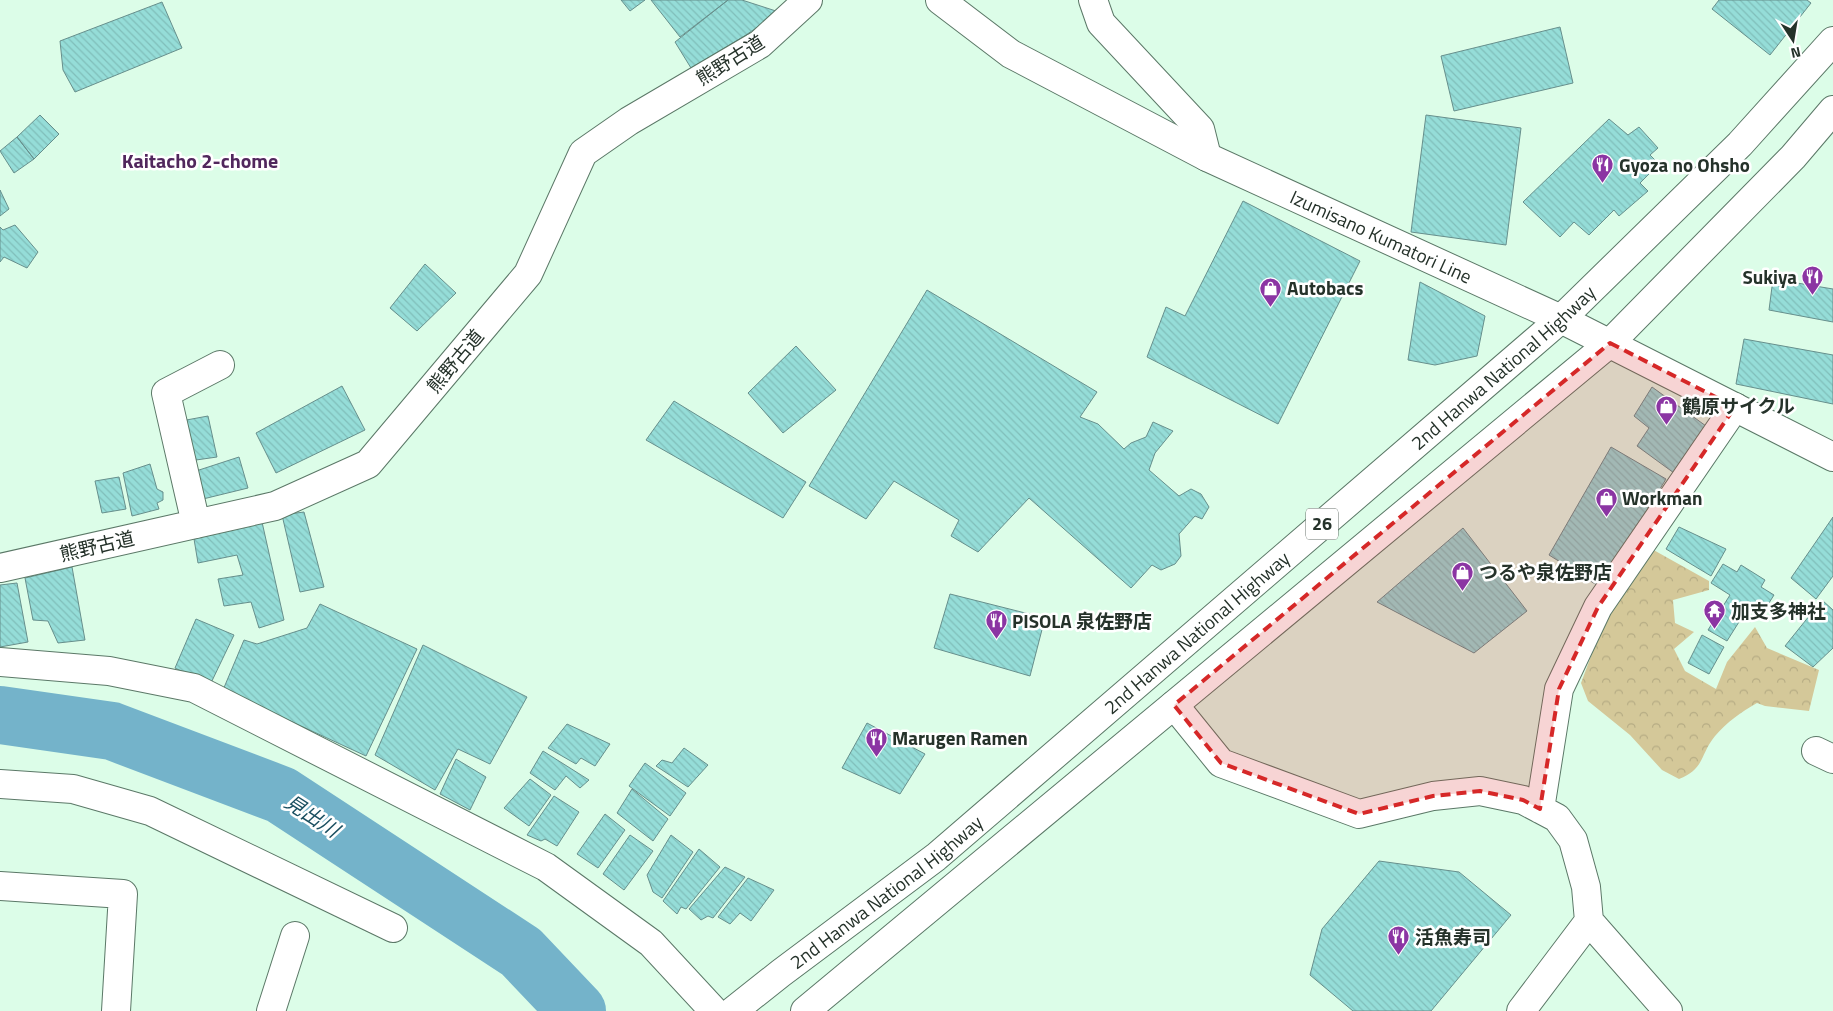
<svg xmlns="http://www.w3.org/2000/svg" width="1833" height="1011" viewBox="0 0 1833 1011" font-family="'Titillium Web','Noto Sans JP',sans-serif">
<defs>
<pattern id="forest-crowns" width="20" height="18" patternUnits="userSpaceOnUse" patternTransform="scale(1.25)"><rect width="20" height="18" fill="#d4c899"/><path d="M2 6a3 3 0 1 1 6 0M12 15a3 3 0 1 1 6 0" fill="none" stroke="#b6ac84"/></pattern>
<pattern id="building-back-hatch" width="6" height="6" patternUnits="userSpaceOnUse" patternTransform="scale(1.25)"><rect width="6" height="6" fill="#95ddd8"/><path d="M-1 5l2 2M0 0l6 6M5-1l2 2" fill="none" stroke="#80beba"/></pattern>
</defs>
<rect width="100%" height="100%" fill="#dcfde8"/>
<path fill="url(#forest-crowns)" d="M1650,548l59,33v9l-36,10 2,23 19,9 -20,17 11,22 31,18 11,-27 28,-35 12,21 52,22 -10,41 -44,-5 -8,-3c-16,9 -30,19 -42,33 -15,18 -10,33 -36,43l-17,-9 -32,-35 -42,-34 -7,-18 28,-75z"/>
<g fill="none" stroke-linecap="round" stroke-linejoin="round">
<path stroke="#74b3ca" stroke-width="58" d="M0,715l112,16 169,64 240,157 56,59"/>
</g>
<path fill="url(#building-back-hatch)" stroke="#678f8c" d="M621,0h24l-15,11z
M651,0h77l-48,37z
M728,0h14l37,12 -33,23 -55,33 -16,-26z
M1719,0h88l4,3 -41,52 -58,-46z
M162,2l20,46 -107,44 -12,-22 -3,-29z
M1560,27l13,56 -119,28 -13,-55z
M40,115l19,19 -25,25 -17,-22z
M1426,115l95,13 -15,117 -95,-13z
M1609,119l19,16 11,-8 19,21 -8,7 9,9 -19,19 8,8 -29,25 -5,-6 -25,25 -15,-13 -14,15 -37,-35z
M17,137l17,22 -20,14 -14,-22z
M0,190l9,19 -9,7z
M1243,201l117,60 -82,163 -131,-67 19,-50 19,9z
M15,225l23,27 -11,16 -23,-11 -4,5v-35l3,3z
M425,264l31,29 -39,38 -27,-23z
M1773,279l60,10v33l-64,-12z
M1420,282l65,34 -8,40 -42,9 -27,-5z
M927,290l170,102 -17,25 18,7 26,25 7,-6 15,-6 7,-15 20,9 -18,22 -6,17 30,26 12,-7 10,5 8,13 -7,12 -7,-3 -16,18 2,22 -6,8 -14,6 -9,-5 -21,23 -102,-90 -51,54 -27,-16 8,-16 -65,-39 -28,38 -57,-33z
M1744,339l89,16v49l-97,-20z
M796,346l40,44 -53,43 -35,-40z
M342,386l23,44 -89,43 -20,-40z
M1652,387l54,39 -32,47 -37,-27 12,-18 -15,-12z
M674,401l132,81 -23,36 -137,-78z
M208,416l9,41 -28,4 -8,-40z
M1611,447l55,32 -66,108 -51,-32z
M239,457l9,31 -45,11 -7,-28z
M150,464l7,25 6,3v8l-6,3 2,6 -27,7 -9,-43z
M119,477l7,32 -24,4 -7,-32z
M304,512l20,75 -24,5 -18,-77z
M1833,517v59l-17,23 -25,-21z
M262,522l22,98 -25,8 -8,-26 -27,4 -6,-27 25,-4 -6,-20 -39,8 -4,-24z
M1679,527l47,22 -15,27 -45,-27z
M1463,528l64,83 -53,42 -97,-51z
M1723,564l14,8 4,-7 24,15 -4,7 13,8 -12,19 -13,-8 -22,35 -19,-11 22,-35 -19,-12z
M72,567l13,73 -27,3 -10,-22 -15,-1 -8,-42z
M17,583l11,59 -28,5v-62z
M950,594l95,24 -15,58 -96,-28z
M1822,600l11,10v38l-20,19 -28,-21z
M320,604l97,45 -51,107 -143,-66 21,-50 13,4 50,-16z
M196,619l38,16 -24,50 -35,-17z
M1702,635l22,12 -15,27 -21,-11z
M423,645l104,52 -37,67 -32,-15 -23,41 -60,-35z
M867,723l58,31 -25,40 -58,-26z
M567,724l43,20 -15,22 -14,-8 -5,6 -28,-16z
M684,748l24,17 -20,22 -32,-21 6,-6 10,3z
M543,751l46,29 -9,8 -14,-12 -11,14 -25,-17z
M456,759l30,18 -16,33 -30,-16z
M645,763l41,30 -16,23 -41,-30z
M530,779l21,16 -22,31 -25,-18z
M632,789l36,30 -15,22 -36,-28z
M554,796l25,16 -22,34 -12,-7 -4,2 -14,-6z
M605,814l20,16 -27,38 -21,-14z
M630,835l23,16 -29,39 -21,-16z
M671,835l22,17 -31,46 -9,-6 -6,-17z
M699,849l21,18 -34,42 -5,-2 -4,7 -14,-13z
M1379,861l80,11 52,43 -80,96h-78l-43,-36 12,-46z
M725,867l20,10 -32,41 -5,-2 -7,4 -12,-11z
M748,878l26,12 -23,31 -11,-8 -10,11 -12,-7z"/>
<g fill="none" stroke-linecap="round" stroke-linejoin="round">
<defs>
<path id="minor" d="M1093,0l8,23 99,106 7,28
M196,524l-30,-131 54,-28
M0,568l275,-62 93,-42 160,-190 55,-121 46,-32 131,-77 48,-44
M0,662l109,9 85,17 352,179 105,76 63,68
M1174,705l47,58 138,51 74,-18 47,-5 43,9 34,18 16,22 13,47 3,34 -68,90
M1816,751l17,8
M0,784l73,5 77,22 243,117
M1540,809l19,-120 39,-82 137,-200
M0,886l123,8 -7,117
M1589,921l79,90
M271,1011l24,-75"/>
<g id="secondary">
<path id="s1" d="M940,0l71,54 196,103 354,162 272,138"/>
</g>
<g id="trunk">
<path id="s2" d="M733,1011l48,-38 155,-116 625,-538 179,-175 93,-103"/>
<path d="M805,1011l805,-668 183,-186 40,-47"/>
</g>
</defs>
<use href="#minor" stroke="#5b7867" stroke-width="30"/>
<use href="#secondary" stroke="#5b7867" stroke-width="30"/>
<use href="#trunk" stroke="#5b7867" stroke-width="30"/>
<use href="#minor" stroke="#fff" stroke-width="28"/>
<use href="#secondary" stroke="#fff" stroke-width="28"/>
<use href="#trunk" stroke="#fff" stroke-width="28"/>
</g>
<path fill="#d62828" fill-opacity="0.2" stroke="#d62828" stroke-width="4" stroke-dasharray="10 6" stroke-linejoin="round" d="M1610,343l125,64 -137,200 -39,82 -19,120 -17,-9 -43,-9 -47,5 -74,18 -138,-51 -47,-58z"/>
<defs>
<symbol id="restaurant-pin" viewBox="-11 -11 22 30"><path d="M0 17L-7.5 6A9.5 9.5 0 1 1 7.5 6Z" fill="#8b35a3" stroke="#fff"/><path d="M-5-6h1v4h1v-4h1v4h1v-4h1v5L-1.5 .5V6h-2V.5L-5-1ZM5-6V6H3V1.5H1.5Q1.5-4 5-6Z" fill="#fff"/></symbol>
<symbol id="shop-pin" viewBox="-11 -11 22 30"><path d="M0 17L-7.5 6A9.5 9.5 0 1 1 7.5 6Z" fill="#8b35a3" stroke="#fff"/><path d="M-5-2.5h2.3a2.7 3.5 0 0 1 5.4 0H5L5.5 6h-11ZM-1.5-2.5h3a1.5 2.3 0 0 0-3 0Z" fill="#fff"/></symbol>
<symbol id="temple-pin" viewBox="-11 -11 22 30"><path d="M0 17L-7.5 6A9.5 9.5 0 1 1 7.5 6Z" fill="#8b35a3" stroke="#fff"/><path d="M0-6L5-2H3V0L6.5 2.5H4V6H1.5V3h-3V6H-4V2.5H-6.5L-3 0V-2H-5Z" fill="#fff"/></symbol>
</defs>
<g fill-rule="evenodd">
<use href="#restaurant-pin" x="1590" y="152" width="25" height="34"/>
<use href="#restaurant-pin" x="1800" y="264" width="25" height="34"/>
<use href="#shop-pin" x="1258" y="276" width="25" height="34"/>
<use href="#shop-pin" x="1654" y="394" width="25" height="34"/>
<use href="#shop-pin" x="1594" y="486" width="25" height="34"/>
<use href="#shop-pin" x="1450" y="560" width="25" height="34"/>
<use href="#temple-pin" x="1702" y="598" width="25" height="34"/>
<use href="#restaurant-pin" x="984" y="608" width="25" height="34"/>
<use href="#restaurant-pin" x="864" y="726" width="25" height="34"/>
<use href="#restaurant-pin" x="1386" y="924" width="25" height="34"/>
</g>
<g text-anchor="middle" stroke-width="5" stroke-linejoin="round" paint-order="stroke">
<rect fill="#fff" stroke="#66706a" stroke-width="1" x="1306" y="508.5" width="32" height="31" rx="4"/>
<g font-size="18" font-weight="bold" fill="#25322a">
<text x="1322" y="530">26</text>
</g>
<g font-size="19" fill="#25322a" stroke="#fff">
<text transform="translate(730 60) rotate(-32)" y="7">熊野古道</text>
<text dy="7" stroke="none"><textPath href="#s1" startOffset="502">Izumisano Kumatori Line</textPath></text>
<text transform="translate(455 361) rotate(-50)" y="7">熊野古道</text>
<text dy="7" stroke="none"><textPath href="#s2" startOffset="1004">2nd Hanwa National Highway</textPath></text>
<text transform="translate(97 546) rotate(-13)" y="7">熊野古道</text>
<text dy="7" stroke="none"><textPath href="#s2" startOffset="599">2nd Hanwa National Highway</textPath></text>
<text dy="7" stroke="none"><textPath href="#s2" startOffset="194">2nd Hanwa National Highway</textPath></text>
</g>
<g font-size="19" font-weight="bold" fill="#25322a" stroke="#fff" text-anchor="start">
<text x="1619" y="172">Gyoza no Ohsho</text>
<text x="1797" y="284" text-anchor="end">Sukiya</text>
<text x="1287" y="295">Autobacs</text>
<text x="1682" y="413">鶴原サイクル</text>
<text x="1622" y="505">Workman</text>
<text x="1479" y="579">つるや泉佐野店</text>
<text x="1731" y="618">加支多神社</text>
<text x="1012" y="628">PISOLA 泉佐野店</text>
<text x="892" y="745">Marugen Ramen</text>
<text x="1415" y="944">活魚寿司</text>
</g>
<g font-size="20" font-weight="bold" fill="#51275d" stroke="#fff">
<text x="200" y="168">Kaitacho 2-chome</text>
</g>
<g font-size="20" font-style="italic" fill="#1b5061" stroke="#fff">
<text transform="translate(312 816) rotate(33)" y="7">見出川</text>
</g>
</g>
<g transform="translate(1793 40) rotate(168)" stroke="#ffffff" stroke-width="4" paint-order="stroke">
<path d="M0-4L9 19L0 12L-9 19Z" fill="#25322a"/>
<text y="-8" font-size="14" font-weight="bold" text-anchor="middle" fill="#25322a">N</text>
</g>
</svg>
